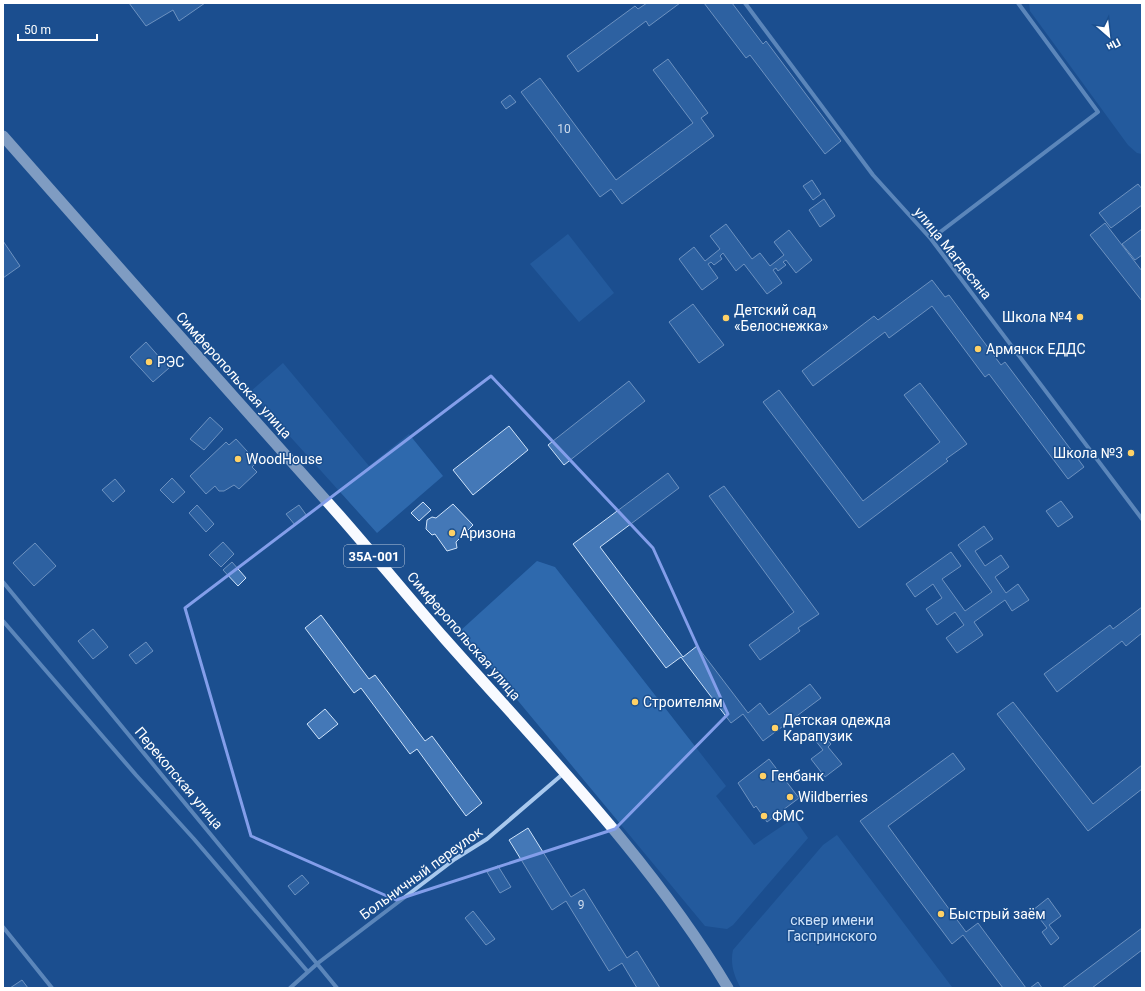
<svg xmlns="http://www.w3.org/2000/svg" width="1145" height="991" viewBox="0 0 1145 991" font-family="Roboto,sans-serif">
<rect width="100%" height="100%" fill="#1b4f8f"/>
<path fill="#2e69ad" d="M1029,3h113v151l-5,-1 -9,-8 -98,-134z
M568,234l46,59 -35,29 -49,-58z
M283,363l86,103 40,-32 34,42 -66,57 -127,-141z
M537,561l18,6 171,219 -10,10 38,49 40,-27 14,20 -75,87 -6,4 -22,-3 -245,-295z
M837,835l115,152 2,1h-213c-7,-11 -11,-25 -8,-38l90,-105z"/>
<path fill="#4478b7" stroke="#cfe3fa" d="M129,3h76l-26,18 -6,-11 -27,16z
M647,3h33l-31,23 -3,-5 -68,51 -11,-16 68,-50 3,3z
M704,3h28l31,41 3,-3 75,100 -16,13 -75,-99 -4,3z
M668,59l40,54 -7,5 13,18 -92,68 -11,-15 -11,8 -79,-105 19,-14 76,102 77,-57 -40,-53z
M510,95l6,7 -10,7 -5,-7z
M812,180l9,14 -8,6 -10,-14z
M1138,184l4,5v16l-31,23 -12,-15z
M824,199l11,17 -15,11 -11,-17z
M1105,223l37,48v30l-52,-66z
M726,224l26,35 8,-6 10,13 14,-11 -10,-13 15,-12 23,30 -16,13 -10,-13 -3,2 3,3 -8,6 -2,-3 -3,2 9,13 -15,11 -23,-30 -8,7 -13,-18 -3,3 2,3 -8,6 -3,-3 -3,2 10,14 -16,12 -23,-31 15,-12 11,14 15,-12 -10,-13z
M1142,229v26l-7,5 -13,-16z
M3,241l17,25 -17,12z
M932,280l13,17 4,-2 52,70 4,-3 79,105 -16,12 -79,-105 -4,3 -53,-71 -43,32 -4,-6 -72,54 -11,-15 72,-55 4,4z
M693,304l31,41 -25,18 -30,-41z
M146,342l23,26 -16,14 -23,-25z
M629,381l16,20 -81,64 -16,-20z
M920,383l47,61 -21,15 2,2 -89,67 -96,-126 16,-12 84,111 77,-59 -36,-47z
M210,417l13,12 -19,21 -14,-11z
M509,426l19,24 -55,45 -20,-25z
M236,439l21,23 -5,5 5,5 -18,17 -5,-4 -10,6h-5l-4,-5 -9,8 -16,-18 36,-34 3,3z
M668,473l11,15 -79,59 83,110 14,-11 51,67 12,-10 9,12 41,-31 11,14 -58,43 -20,-27 -12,9 -50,-66 -15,11 -93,-124z
M172,478l13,14 -12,11 -13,-13z
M115,479l10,12 -12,11 -11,-12z
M724,486l95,128 -21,14 2,3 -40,29 -11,-15 45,-33 -85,-116z
M1061,501l12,16 -15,10 -12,-16z
M423,502l8,8 -12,11 -8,-8z
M453,504l20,21 -17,17 1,6 -10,3 -12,-17 -3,1 -6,-6 1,-9 5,-3 4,1z
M197,505l17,19 -8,8 -17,-19z
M299,505l8,11 -12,9 -9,-11z
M984,526l9,13 -18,12 10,15 16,-11 8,12 -14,10 11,16 12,-9 11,16 -17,11 -7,-11 -31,22 9,13 -26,18 -11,-15 18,-13 -9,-13 -18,13 -11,-16 16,-11 -9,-14 -18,13 -9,-13 45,-32 10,14 -19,13 23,32 27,-19 -34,-47z
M223,542l11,12 -13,13 -12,-12z
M35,543l21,23 -22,20 -21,-23z
M232,562l14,16 -8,8 -15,-16z
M1142,607v26l-16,13 -4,-5 -65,51 -13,-18 66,-49 3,4z
M321,615l48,64 6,-4 50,66 7,-5 50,67 -16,13 -49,-67 -7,5 -49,-66 -7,5 -49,-65z
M93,629l15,18 -15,12 -15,-18z
M146,642l7,9 -17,13 -7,-9z
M1013,702l80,102 49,-39v24l-54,42 -91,-117z
M325,709l13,15 -19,15 -12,-15z
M822,734l9,10 -3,3 14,17 -17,13 -14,-18 12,-9 -8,-10z
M953,753l12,16 -77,57 78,106 12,-9 48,65h-23l-40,-53 -11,9 -92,-123z
M769,759l30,39 -32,24 -11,-16 -2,2 -16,-25z
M528,828l43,69 13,-8 43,69 10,-7 23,37h-23l-15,-25 -13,8 -43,-70 -14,9 -43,-70z
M498,866l13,21 -11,6 -13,-21z
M302,875l7,8 -14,12 -7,-9z
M1048,898l13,18 -12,9 10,13 -8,7 -9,-13 5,-4 -14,-18z
M473,911l22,28 -9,6 -21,-27z
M1142,928v22l-50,38h-30z
M22,980l6,8h-18z
M1038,982l4,6h-12z"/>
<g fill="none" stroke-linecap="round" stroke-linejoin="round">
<path stroke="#a9c9ee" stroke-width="4" d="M745,3l128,172 58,64 211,280
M931,239l167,-127 -80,-109
M3,582l334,406
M3,621l133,154 58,64 114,133
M3,927l49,61
M290,988l28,-25 137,-104 32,-20 77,-66"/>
<path stroke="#f8faff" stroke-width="11" d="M3,136c111,127 224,253 336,379 36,41 70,83 106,124 99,112 206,220 283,349"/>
</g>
<path d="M0 0H1145V991H0ZM491,376l162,172 75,166 -113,115 -219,71 -145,-64 -66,-228z" fill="#1b4f8f" fill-opacity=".55" fill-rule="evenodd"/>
<path fill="none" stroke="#839eea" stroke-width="3" stroke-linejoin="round" d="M491,376l162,172 75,166 -113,115 -219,71 -145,-64 -66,-228z"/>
<g fill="#ffd166" stroke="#1b4f8f" stroke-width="1.5">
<circle cx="1080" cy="317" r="4"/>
<circle cx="726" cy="318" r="4"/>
<circle cx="978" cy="349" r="4"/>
<circle cx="149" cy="362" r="4"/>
<circle cx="1131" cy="453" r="4"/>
<circle cx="238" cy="459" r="4"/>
<circle cx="452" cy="533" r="4"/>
<circle cx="635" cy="702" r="4"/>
<circle cx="775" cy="728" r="4"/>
<circle cx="763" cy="776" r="4"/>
<circle cx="790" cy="797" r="4"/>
<circle cx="764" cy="816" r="4"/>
<circle cx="941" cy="914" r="4"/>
</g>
<g text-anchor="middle" stroke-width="3" stroke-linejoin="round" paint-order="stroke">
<g font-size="12" fill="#d0dded">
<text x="564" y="133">10</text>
<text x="581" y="909">9</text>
</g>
<rect fill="#1b4f8f" stroke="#bbcadd" stroke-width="1" x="344" y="545" width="60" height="22" rx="3"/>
<g font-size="13" font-weight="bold" fill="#fff">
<text x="374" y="561">35А-001</text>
</g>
<g font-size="14" fill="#fff" stroke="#1b4f8f">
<text transform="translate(953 253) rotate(51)" y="5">улица Магдесяна</text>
<text transform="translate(234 375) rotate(48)" y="5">Симферопольская улица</text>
<text transform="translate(464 636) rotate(49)" y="5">Симферопольская улица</text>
<text transform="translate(179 778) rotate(50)" y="5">Перекопская улица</text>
<text transform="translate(421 873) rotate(-36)" y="5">Больничный переулок</text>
</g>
<g font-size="14" fill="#fff" stroke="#1b4f8f" text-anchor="start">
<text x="734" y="315">Детский сад<tspan x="734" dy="16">«Белоснежка»</tspan></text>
<text x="1072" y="322" text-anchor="end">Школа №4</text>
<text x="986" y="354">Армянск ЕДДС</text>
<text x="157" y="367">РЭС</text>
<text x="1123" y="458" text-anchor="end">Школа №3</text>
<text x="246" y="464">WoodHouse</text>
<text x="460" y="538">Аризона</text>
<text x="643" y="707">Строителям</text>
<text x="783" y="725">Детская одежда<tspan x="783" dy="16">Карапузик</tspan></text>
<text x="771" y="781">Генбанк</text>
<text x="798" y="802">Wildberries</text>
<text x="772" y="821">ФМС</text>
<text x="949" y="919">Быстрый заём</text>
</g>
<g font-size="14" fill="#cfe3fa" stroke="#1b4f8f">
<text x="832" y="925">сквер имени<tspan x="832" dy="16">Гаспринского</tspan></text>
</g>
</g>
<rect width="1145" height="991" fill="none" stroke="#ffffff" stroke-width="8"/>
<g transform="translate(1109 36) rotate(152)" stroke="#1b4f8f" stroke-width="3" paint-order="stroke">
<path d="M0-3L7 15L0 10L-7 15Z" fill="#ffffff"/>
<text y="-6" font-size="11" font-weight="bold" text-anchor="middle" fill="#ffffff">Пн</text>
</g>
<path d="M18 34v6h79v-6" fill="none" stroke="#ffffff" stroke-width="2"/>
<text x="24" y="34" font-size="12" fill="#ffffff" stroke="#1b4f8f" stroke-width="3" paint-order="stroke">50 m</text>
</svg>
